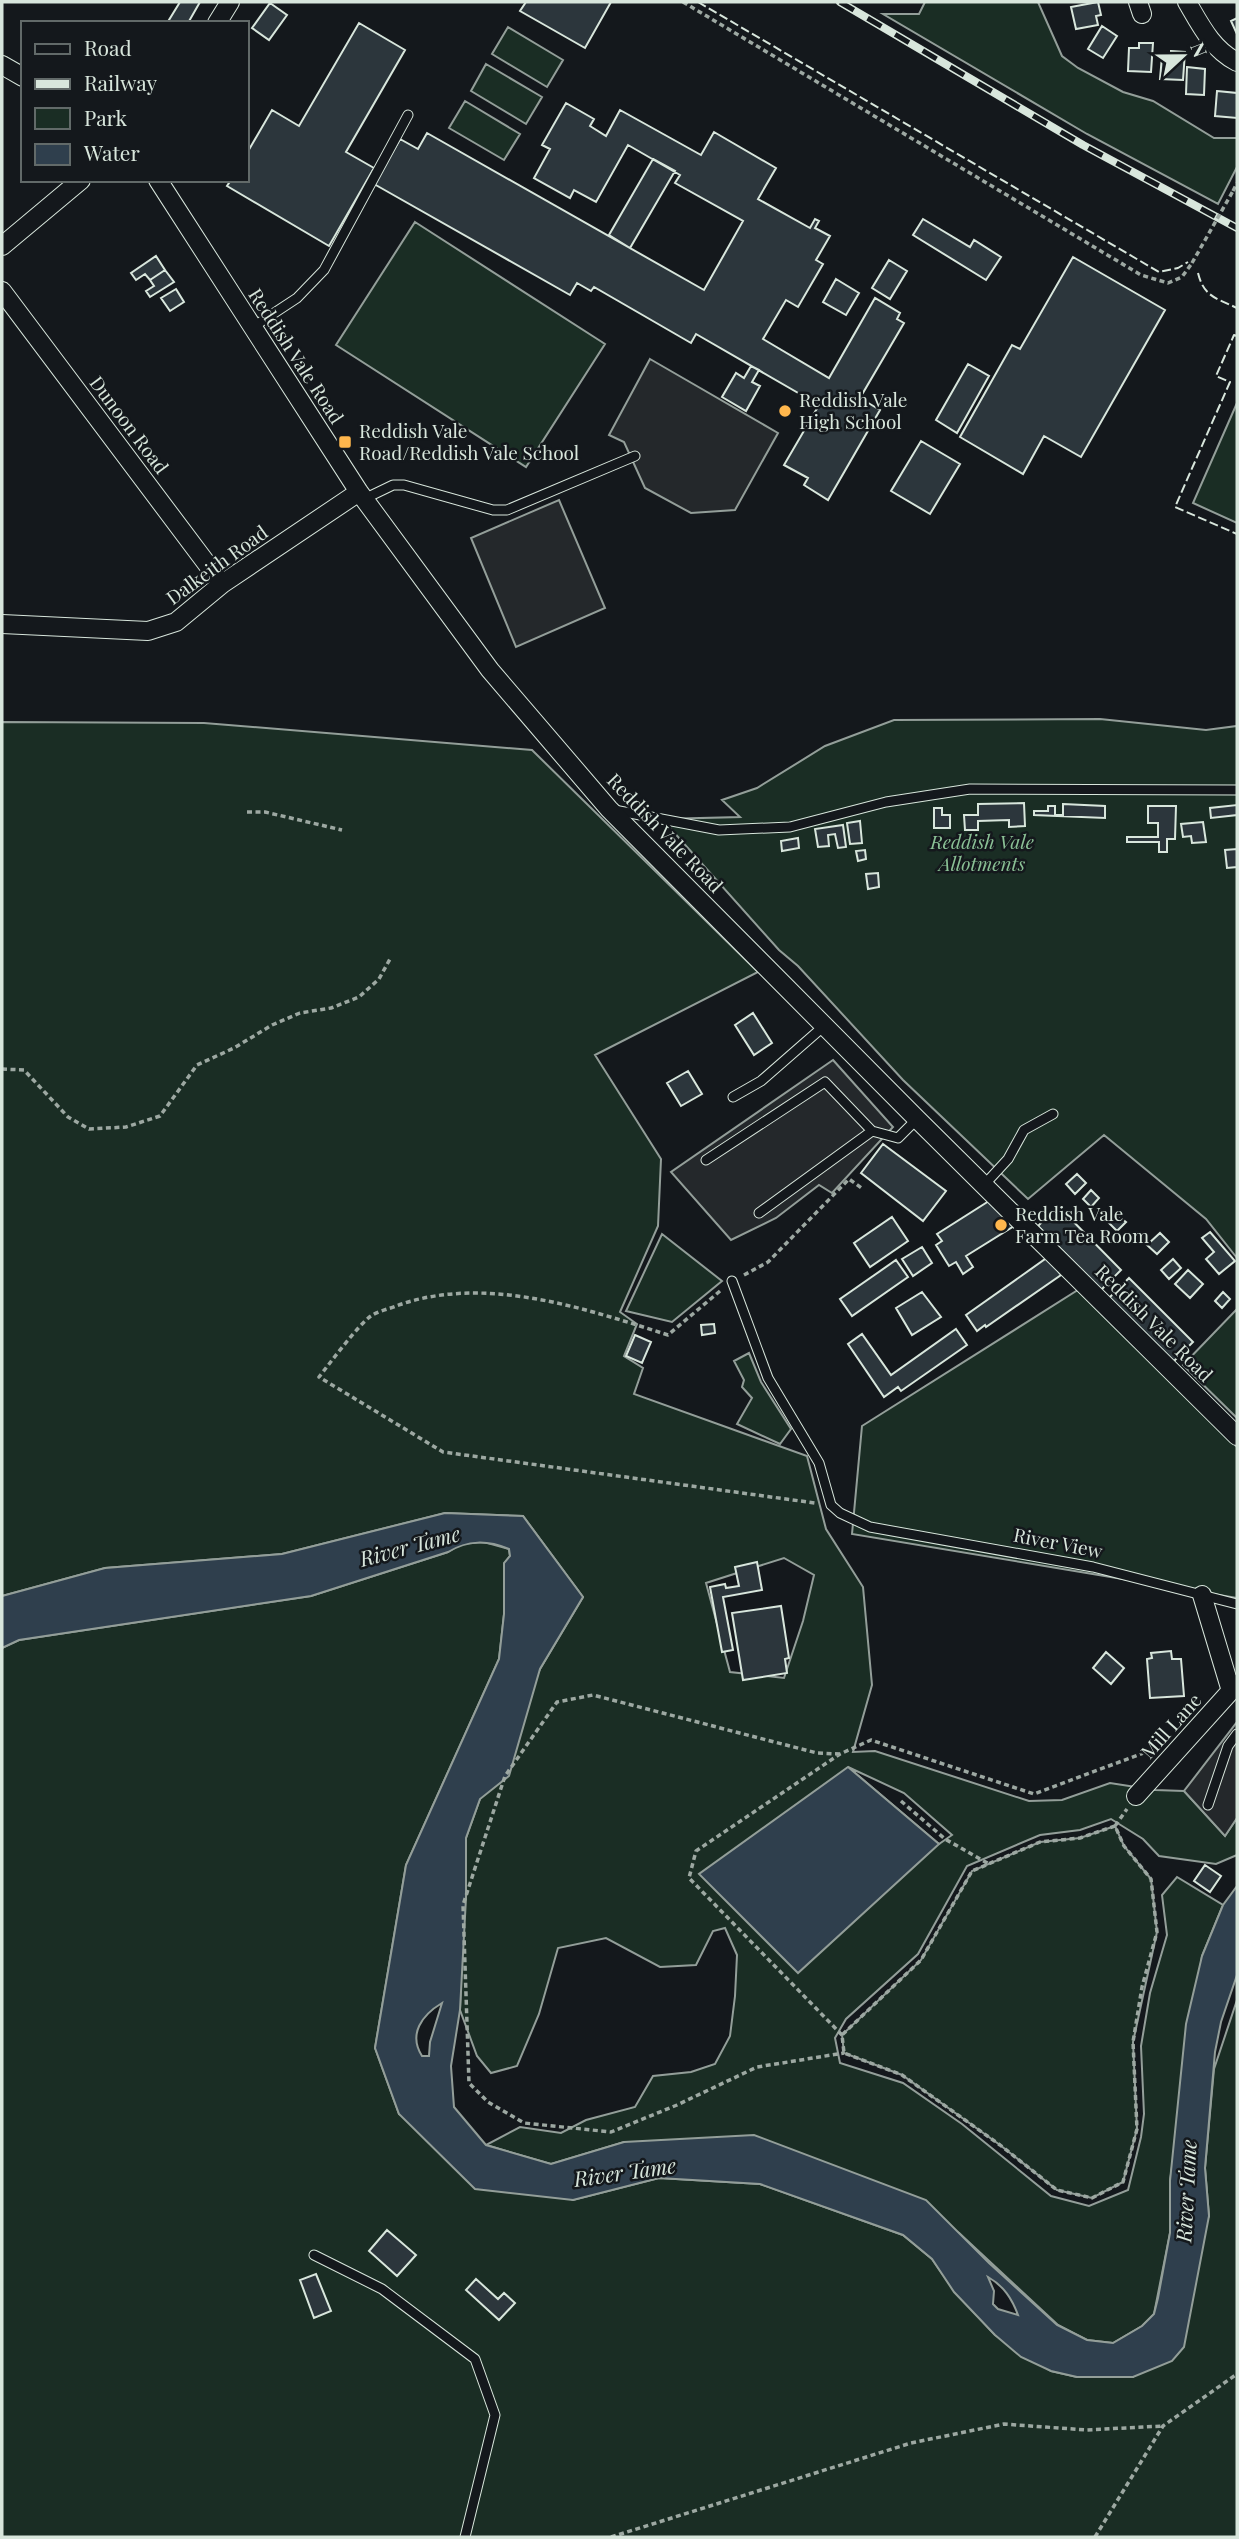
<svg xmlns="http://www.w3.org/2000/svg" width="1239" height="2539" viewBox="0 0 1239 2539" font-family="'Playfair Display',serif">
<rect width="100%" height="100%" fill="#14181c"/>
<path fill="#1a2d24" stroke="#939e99" stroke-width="2" fill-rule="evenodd" d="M925,2h113l24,54 16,12 45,24 30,9 61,37h23v29l-19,37 -131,-70 -204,-120h36z
M508,27l55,33 -16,27 -55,-33z
M486,64l56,33 -16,27 -55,-33z
M465,101l55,33 -16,26 -55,-32z
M415,222l190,122 -79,123 -190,-122z
M1237,403v120l-44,-20z
M1100,719l106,11 31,-4v532l-31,-39 -102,-84 -76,64 -125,-119 -105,-114 -19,-16 -117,-131 78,-2 -18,-17 35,-12 68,-42 69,-26z
M2,722l202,1 328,27 226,222 -163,83 66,104 -3,67 -38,86 17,12 -13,32 19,12 -9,26 173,62 19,73 37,58 9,98 -19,67 22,-1 154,50 33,-1 48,-17 45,7 29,1 41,45 12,-18v37l-21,9 -57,-8 -16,-17 -32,-20 -31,11 -40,5 -73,31 -49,88 -72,65 -11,19 5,25 63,20 59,41 89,72 38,10 39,-16 13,-53 3,-23 -3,-68 9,-53 17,-58 -5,-40 15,-18 46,28 -21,51 -32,225v52l-16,81 -12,12 -29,17 -26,-3 -29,-15 -99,-92 -335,-91 -73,22 -65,-19 34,-18 41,6 25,-13 49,-13 18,-31 38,-4 24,-8 15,-28 5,-40 2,-41 -12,-27 -12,3 -17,34 -36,2 -54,-29 -48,10 -19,66 -22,52 -26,7 -14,-17 -17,-46 6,-172 14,-39 60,-130 43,-72 -60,-81 -78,-3 -163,41 -177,14 -103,28zM784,1558l30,17 -11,46 -19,57 -54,-6 -24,-89zM848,1767l56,26 48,42 -13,9z
M662,1234l60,47 -50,41 -46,-11z
M1081,1288l156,159v151l-385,-64 10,-108z
M1237,1309v109l-54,-53z
M749,1353l12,29 30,47 -11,15 -43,-20 15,-26 -10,-11 2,-7 -10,-19z
M484,1542l25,7 1,7 -6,8v50l-5,45 -93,206 -31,183 24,66 174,86 86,-22 101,6 143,51 29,24 23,33 40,43 56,36 26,6h56l76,-161 -4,-48 9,-99 23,-69v537h-1235v-889l17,-8 292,-44 137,-44 13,-8z
M1115,1826l9,20 27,33 6,53 -24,110 4,87 -14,53 -31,16 -35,-8 -57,-45 -98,-70 -58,-22 -2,-18 79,-75 51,-89 68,-29 40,-4z"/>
<path fill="#24282b" stroke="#939e99" stroke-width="2" d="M650,359l128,74 -43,77 -44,3 -46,-25 -21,-46 -15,-7z
M559,500l46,108 -89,39 -45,-109z
M833,1060l60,67 -61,66 -13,-8 -43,33 -45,22 -60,-68z
M1237,1722v96l-12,18 -41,-45z"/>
<path fill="#2f3f4d" stroke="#939e99" stroke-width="2" fill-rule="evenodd" d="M445,1513l78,3 60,81 -43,72 -31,107 -29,23 -14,39v60l-6,112 -9,56 3,41 32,38 65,19 73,-22 130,-7 172,65 63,63 68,62 30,15 26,3 29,-17 12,-12 4,-16 12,-65v-52l16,-157 16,-68 21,-51 14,-19v89l-16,47 -6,30 -10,116 4,48 -25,131 -12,14 -39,16h-56l-26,-6 -30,-14 -26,-22 -41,-43 -22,-33 -29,-24 -143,-51 -101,-6 -86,22 -98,-11 -76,-75 -24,-66 31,-183 93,-206 5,-45v-51l6,-7 -1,-7c-22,-9 -41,-9 -61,3l-137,44 -292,44 -17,8v-52l103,-28 177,-14zM442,2003l-12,39 -1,14h-7c-14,-22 0,-41 20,-53zM988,2277c16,9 24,22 30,38l-20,-6 -5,-5 1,-13z
M848,1767l91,77 -141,129 -99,-99z"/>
<path fill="#2c363c" stroke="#d8e6dc" stroke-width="2" d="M180,2h20l-12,21h-14l-5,-3z
M526,2h85l-26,46 -65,-37z
M1098,2l3,13 -5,1 2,9 -22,4 -5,-22z
M270,3l17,12 -18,25 -17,-12z
M1237,18v16l-6,-13z
M359,23l46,27 -59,102 28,16 -45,78 -102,-60 4,-6h16v-27l25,-43 27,16z
M1102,26l15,10 -14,22 -15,-9z
M1139,43h14l-2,29 -23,-1 1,-23h10z
M1171,51l14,1 -2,28 -23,-1 2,-23h9z
M1187,67l18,2 -1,26 -18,-1z
M1217,91l20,2v25l-22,-2z
M566,103l28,16 -4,7 16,10 14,-26 81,45 13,-23 62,36 -18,31 52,29 5,-9 4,2 -4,7 15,8 -14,24 7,4 -25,43 -12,-7 -23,39 66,39 46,-80 25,15 -3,6 7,4 -44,75 20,12 -52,90 -24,-15 4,-7 -24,-13 35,-60 -123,-71 -5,9 -97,-56 -3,4 -14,-8 -7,12 -196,-111 26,-45 18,10 9,-16 277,157 39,-69 -68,-38 5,-8 -52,-30 -32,57 -22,-12 -4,8 -36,-20 16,-29 -8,-4z
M653,159l22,12 -45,77 -21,-13z
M923,219l47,28 4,-7 27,17 -15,23 -73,-45z
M156,256l9,14 -15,10 -5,-6 -9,6 -5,-7z
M1073,257l92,53 -84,147 -37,-21 -21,38 -63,-37 52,-92 8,4z
M889,260l18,11 -17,28 -18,-11z
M165,270l9,12 -24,15 -4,-6 8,-5 -4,-6z
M836,279l23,14 -13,22 -23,-13z
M176,289l8,13 -14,9 -9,-13z
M968,364l21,12 -32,57 -21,-13z
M751,366l8,4 -7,12 8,4 -14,25 -24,-14 14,-24 8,5z
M921,441l39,23 -30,50 -39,-23z
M1024,803l1,23 -16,1v-7l-31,1v9h-13l-1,-15h14v-11z
M1063,804l42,2v12l-71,-3v-4h14v-5h7v9h8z
M1237,805v10l-26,3 -1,-10z
M1148,806h28l-1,33h-8v13h-8v-10h-32v-5h31v-14h-10z
M934,808h8v7h8v13h-16z
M860,821l2,22 -12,1 -3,-21z
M1203,822l3,20 -14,1 -1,-7 -8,1 -2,-13z
M843,825l3,22 -8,1 -3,-14 -7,1 1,11 -11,1 -3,-18z
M798,838l1,10 -17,3 -1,-10z
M1237,849v18l-10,1 -2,-18z
M865,850l1,9 -8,2 -2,-10z
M878,873l1,14 -11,2 -2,-15z
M753,1013l19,30 -18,12 -19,-30z
M688,1071l14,23 -21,12 -14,-23z
M883,1144l63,47 -23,30 -62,-48z
M1077,1174l9,9 -11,11 -9,-10z
M1091,1190l8,8 -8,9 -8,-8z
M989,1201l25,25 -48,30 7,11 -10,7 -7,-12 -7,4 -13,-21 6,-4 -5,-7z
M1058,1206l63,64 -20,20 -63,-64z
M1117,1215l9,7 -9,9 -8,-8z
M892,1217l16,24 -38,26 -16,-24z
M1210,1232l25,29 -16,13 -13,-15 8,-7 -12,-14z
M1160,1233l9,9 -12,12 -10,-9z
M922,1247l10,16 -19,13 -11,-17z
M1048,1257l13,18 -75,52 -1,-2 -8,6 -11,-16z
M1173,1259l8,9 -12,11 -8,-9z
M896,1260l12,17 -56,39 -12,-17z
M1188,1270l15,14 -13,14 -15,-14z
M1129,1278l64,64 -20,20 -64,-64z
M922,1292l19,25 -29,18 -16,-27z
M1223,1292l7,7 -8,9 -7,-7z
M714,1324l1,9 -13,2 -1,-10z
M956,1329l11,16 -66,46 -3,-4 -14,10 -36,-53 14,-10 29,41z
M635,1335l16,7 -9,21 -16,-7z
M757,1562l5,28 -39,7 10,53 -11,2 -12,-65 15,-3 1,4 13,-2 -4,-19z
M781,1606l8,52 -4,1 2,14 -44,7 -11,-67z
M1171,1651l1,8h9l3,37 -34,2 -3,-39 5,-1 -1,-5z
M1106,1652l18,16 -13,16 -18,-16z
M1205,1865l16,11 -11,16 -16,-11z
M387,2230l29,25 -19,21 -28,-25z
M316,2274l15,37 -17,7 -14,-38z
M476,2279l22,20 6,-6 11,10 -16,17 -33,-30z"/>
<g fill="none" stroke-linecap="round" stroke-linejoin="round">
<defs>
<path id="lane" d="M253,327l44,-29 27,-28 84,-155
M364,499l29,-14h11l89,25h14l128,-54
M614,810l105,20 71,-3 96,-25 84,-13 267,1
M733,1097l28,-16 63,-55
M706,1160l119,-78 47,49
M985,1184l23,-25 16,-29 29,-16
M759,1213l113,-82 26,7 19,-19
M732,1281l36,97 51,85 12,42 9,8 30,14 223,40 144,37
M1208,1805l20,-59 9,-12
M314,2255l68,34 93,70 20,56 -30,122"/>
<path id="street" d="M1138,2l4,12
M1187,2c14,24 25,47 50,60
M217,23l13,-21
M2,65l21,12
M158,180l201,312 131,178 119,139 308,310 320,317
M2,246l79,-66
M2,291l220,293
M2,624l146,7 28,-9 46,-38 137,-92
M1202,1595l29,96
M1136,1796l101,-112"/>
</defs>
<use href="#lane" stroke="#d8e6dc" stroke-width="11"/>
<use href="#street" stroke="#d8e6dc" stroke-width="20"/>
<path stroke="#9da8a2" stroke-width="3.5" stroke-dasharray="5 3.5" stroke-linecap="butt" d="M683,2l458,273 27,8 14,-6 10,-14
M1233,191l4,-8
M247,812h18l77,18
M2,1069l22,1 44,47 21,12 37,-2 34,-11 37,-51 37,-17 38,-23 28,-12 31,-5 28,-11 20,-18 11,-20
M744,1275l24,-13 81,-83 14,10
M720,1291l-52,44c-84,-27 -185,-61 -272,-29 -7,3 -18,5 -25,10 -12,8 -41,47 -52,61l124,75 372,51
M840,1754l-23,-1 -224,-58 -36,7 -52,74 -42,129 6,178 19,19 36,21 87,9 66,-27 80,-38 87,-14
M901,1801l44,38 44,25
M1115,1826l-35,12 -40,4 -68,29 -51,89 -79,75 2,18 58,22 98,70 57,45 35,8 31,-16 14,-53 -4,-87 9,-55 15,-55 -6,-53 -27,-33 -9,-20 12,-17
M842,2035l-153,-157 7,-27 144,-97 31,-14 163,54 120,-45
M611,2537l300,-94 93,-19 82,6 77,-4
M1095,2537l68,-111 74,-52"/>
<use href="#lane" stroke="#14181c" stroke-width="9"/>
<use href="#street" stroke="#14181c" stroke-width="18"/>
<defs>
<path id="rail" d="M840,2l243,143 154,83"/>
</defs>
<use href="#rail" stroke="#d8e6dc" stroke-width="8"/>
<use href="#rail" stroke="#14181c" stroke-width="5" stroke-dasharray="16" stroke-linecap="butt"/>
<path stroke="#9da8a2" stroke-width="3.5" stroke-dasharray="5 3.5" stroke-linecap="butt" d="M1192,263l41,-72"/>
<path stroke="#d8e6dc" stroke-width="2" stroke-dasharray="9 3.5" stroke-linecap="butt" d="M698,2l461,270 19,-4 10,-6
M1198,273c6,24 18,25 39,35
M1237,336l-3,-1 -18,41 14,6 -55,125 62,27"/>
</g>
<g fill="#ffb74d" stroke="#14181c" stroke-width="2.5">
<circle cx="785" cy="411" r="7"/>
<rect x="338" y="435" width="14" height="14" rx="3.5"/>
<circle cx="1001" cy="1225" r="7"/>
</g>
<g text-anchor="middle" stroke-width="5" stroke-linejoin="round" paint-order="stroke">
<g font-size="19" fill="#d8e6dc" stroke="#14181c">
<text transform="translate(296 356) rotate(57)" y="7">Reddish Vale Road</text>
<text transform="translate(129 425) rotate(53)" y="7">Dunoon Road</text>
<text transform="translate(217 565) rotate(-36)" y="7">Dalkeith Road</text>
<text transform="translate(665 833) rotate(46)" y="7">Reddish Vale Road</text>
<text transform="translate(1154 1323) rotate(45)" y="7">Reddish Vale Road</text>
<text transform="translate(1058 1543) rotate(11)" y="7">River View</text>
<text transform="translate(1171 1726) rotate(-48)" y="7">Mill Lane</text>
</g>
<g font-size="19" fill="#d8e6dc" stroke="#14181c" text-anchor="start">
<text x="799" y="407">Reddish Vale<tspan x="799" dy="22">High School</tspan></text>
<text x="359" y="438">Reddish Vale<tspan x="359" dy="22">Road/Reddish Vale School</tspan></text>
<text x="1015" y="1221">Reddish Vale<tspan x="1015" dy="22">Farm Tea Room</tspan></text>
</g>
<g font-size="19" font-style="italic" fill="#8ac095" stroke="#14181c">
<text x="982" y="849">Reddish Vale<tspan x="982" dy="22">Allotments</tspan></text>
</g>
<g font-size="21" font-style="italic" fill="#d8e6dc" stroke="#14181c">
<text transform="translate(410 1547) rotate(-15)" y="7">River Tame</text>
<text transform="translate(625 2173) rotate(-8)" y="7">River Tame</text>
<text transform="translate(1187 2191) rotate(-87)" y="7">River Tame</text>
</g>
</g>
<rect width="1239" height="2539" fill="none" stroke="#d8e6dc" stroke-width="7"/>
<rect x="21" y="21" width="228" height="161" fill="#14181c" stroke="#626a69" stroke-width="2"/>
<rect x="35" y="44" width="35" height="10" fill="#14181c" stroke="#626a69" stroke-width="2"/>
<text x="84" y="56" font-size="21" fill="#d8e6dc">Road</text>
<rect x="35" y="79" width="35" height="10" fill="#d8e6dc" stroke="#626a69" stroke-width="2"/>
<text x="84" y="91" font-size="21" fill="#d8e6dc">Railway</text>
<rect x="35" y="108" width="35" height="21" fill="#1a2d24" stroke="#626a69" stroke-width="2"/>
<text x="84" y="126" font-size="21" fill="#d8e6dc">Park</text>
<rect x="35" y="144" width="35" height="21" fill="#2f3f4d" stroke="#626a69" stroke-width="2"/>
<text x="84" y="161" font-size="21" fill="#d8e6dc">Water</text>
<g transform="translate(1183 56) rotate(68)" stroke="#14181c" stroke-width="5" paint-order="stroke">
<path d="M0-5L12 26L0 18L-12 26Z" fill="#d8e6dc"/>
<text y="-10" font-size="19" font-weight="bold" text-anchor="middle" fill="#d8e6dc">N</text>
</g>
</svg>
